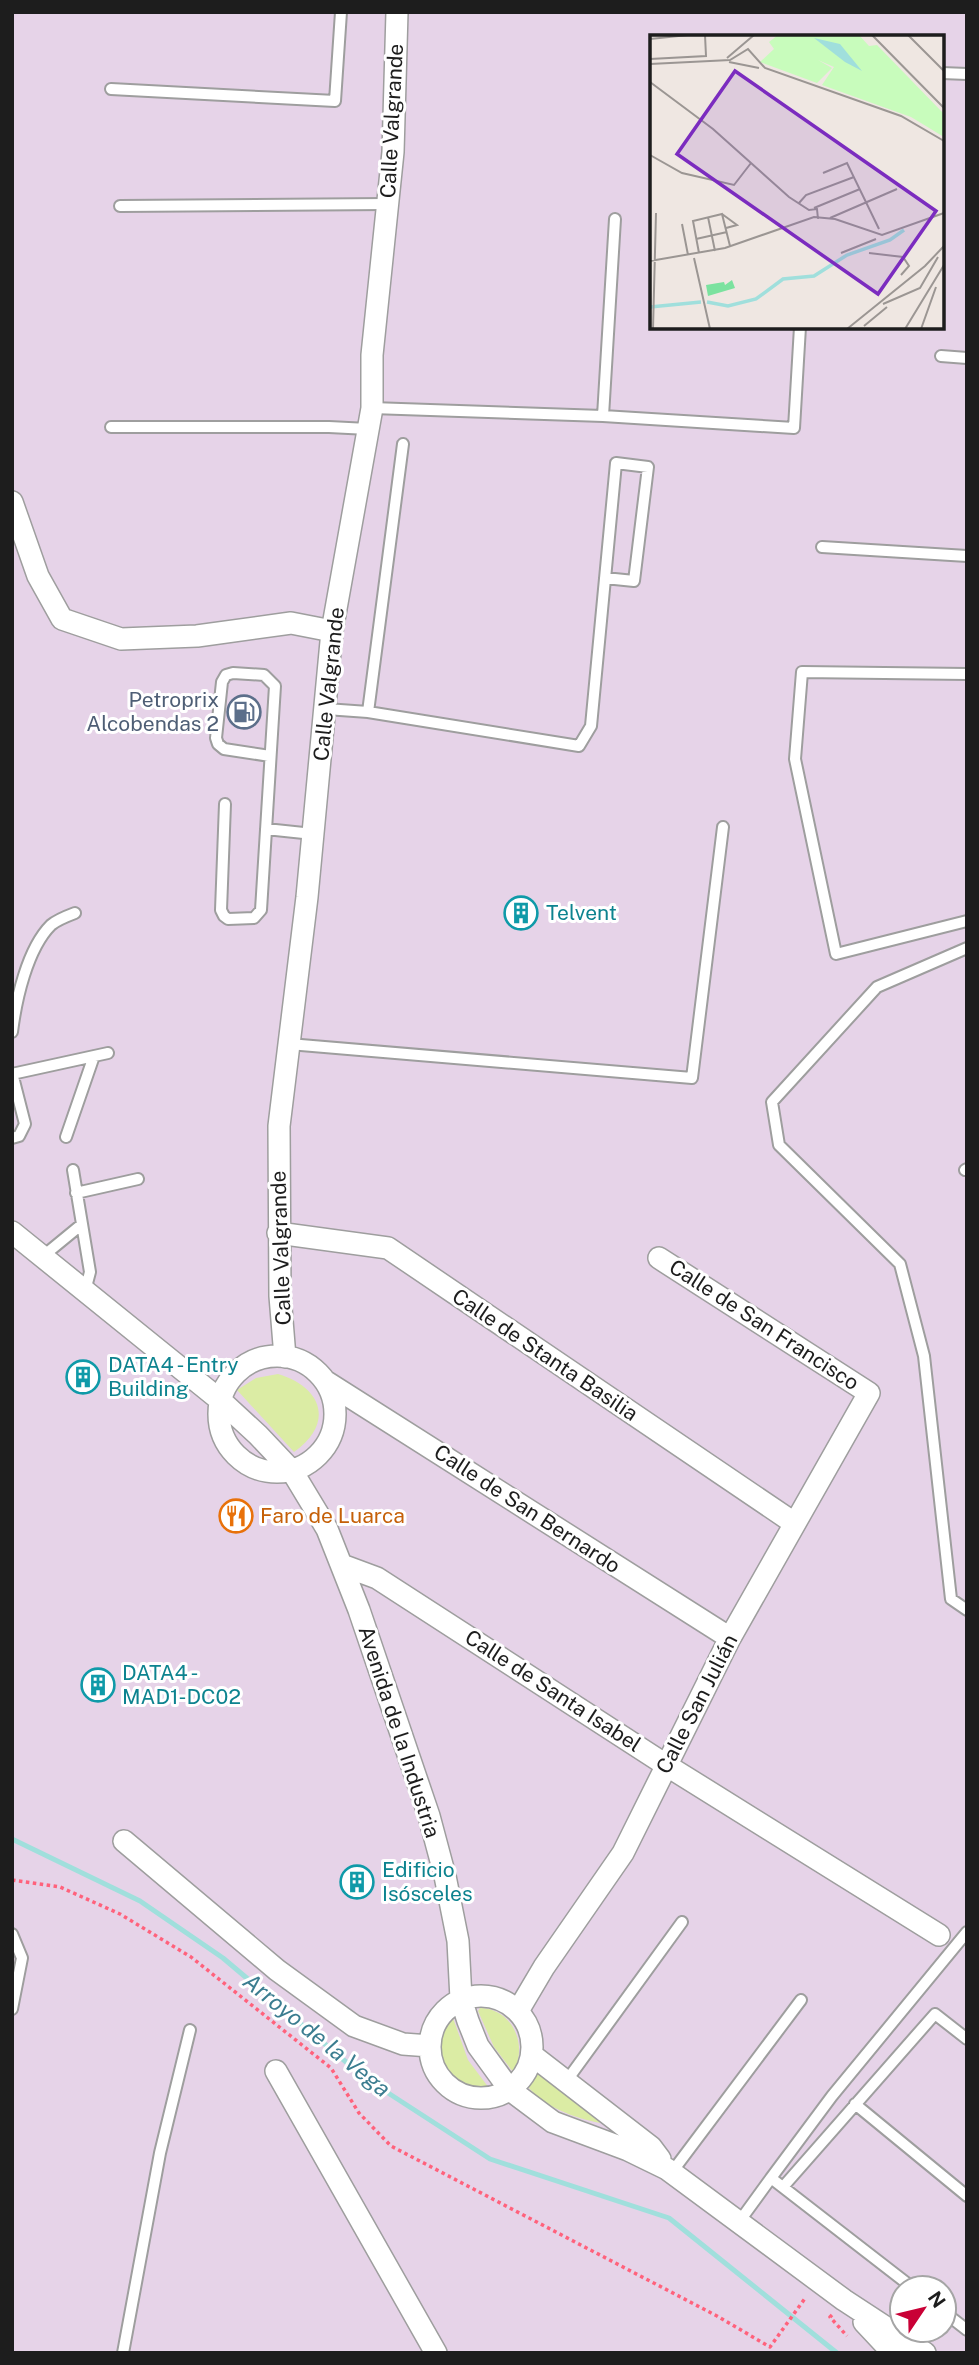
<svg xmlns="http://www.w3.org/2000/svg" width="979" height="2365" viewBox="0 0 979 2365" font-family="'Public Sans',sans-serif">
<rect width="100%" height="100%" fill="#efe7e2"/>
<path fill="#e6d3e8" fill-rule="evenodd" d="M12,12h955v2341h-955zM652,37h290v290h-290zM902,2288h42v42h-42z"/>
<path fill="#dbeca4" d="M278,1374c44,13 57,49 16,78l-57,-62 19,-12z
M480,2008c32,0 49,38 33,64l-19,-25 -16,-36z
M453,2018l15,42 21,28c-38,17 -73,-49 -36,-70z
M536,2071l65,52c-25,-4 -60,-17 -75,-39z"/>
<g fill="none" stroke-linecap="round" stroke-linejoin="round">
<path stroke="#a0dfdc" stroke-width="5" d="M12,1839l128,62 83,57 142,120 125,81 179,59 168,135"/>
<defs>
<path id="lane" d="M942,73l25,1
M111,89l224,12 6,-89
M120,206l267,-2
M941,356l26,2
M372,408l231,8 191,12 6,-101
M603,416l12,-197
M111,427h218l39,2
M822,547l145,9
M967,674l-165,-2 -7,87 41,195 131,-33
M326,709l42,3 35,-268
M368,712l211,34 12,-20 25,-263 32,4 -14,114 -29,-3
M225,804l-4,106 3,6 4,3 26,-1 7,-8 14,-224 -11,-11 -31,-2 -7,2 -4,7 -6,56 2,6 6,5 46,7
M266,829l47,5
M967,948l-90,39 -105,115 7,43 121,119 24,92 27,243 16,11
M12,1032c4,-32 15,-83 39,-107 6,-5 16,-9 24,-12
M289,1044l403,34 31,-251
M12,1073l13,51 -6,12 -7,2
M12,1074l96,-21
M66,1137l28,-81
M73,1170l17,102 -5,19
M965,1170l2,-1
M76,1193l62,-14
M42,1257l39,-32
M12,1934l10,24 -10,51
M565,2083l117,-161
M855,2104l112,92
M672,2172l129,-172
M783,2187l152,-173 32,25
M739,2222l32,-44
M913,2288l-142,-110 61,-82 135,-164
M944,2312l23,18
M123,2353l37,-200 30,-123"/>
<path id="street" d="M12,502l26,74 24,43 59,20 76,-3 94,-13 41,8
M12,1232l208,168 38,35 34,36 35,58 32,81 70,206 16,60 13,65 3,58 7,22 10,25 32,44 43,32 75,28 39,19 177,131 81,53
M278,1233l110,15 406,275
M219 1414a58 58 0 1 1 116 0a58 58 0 1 1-116 0Z
M285,1357l-5,-61 -1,-170 28,-229 25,-266 40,-223v-53l21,-203 4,-140
M325,1381l405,257
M342,1565l35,13 289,187 273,170
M124,1841l153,129 77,56 49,18 27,2
M430 2047a51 51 0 1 1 102 0a51 51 0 1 1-102 0Z
M518,2011l26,-44 79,-114 107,-215 139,-245 -210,-135
M532,2055l119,92 9,12
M276,2071l160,282
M864,2322l29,31"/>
</defs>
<use href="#lane" stroke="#9e9e9e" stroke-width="14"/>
<use href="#street" stroke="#9e9e9e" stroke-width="24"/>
<path stroke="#ff627c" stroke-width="3.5" stroke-dasharray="3.5 3.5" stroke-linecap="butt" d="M12,1880l48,7 60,27 71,43 140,111 28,45 32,33 326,170 53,31 36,-50
M832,2315l-2,2 17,19"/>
<use href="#lane" stroke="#fff" stroke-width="10"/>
<use href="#street" stroke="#fff" stroke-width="21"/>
</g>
<defs>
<symbol id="fuel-ring" viewBox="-11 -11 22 22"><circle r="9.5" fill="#fff" stroke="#5c6f8a" stroke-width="1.5"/><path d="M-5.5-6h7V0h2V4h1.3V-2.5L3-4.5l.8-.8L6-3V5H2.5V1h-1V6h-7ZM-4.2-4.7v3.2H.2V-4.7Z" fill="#5c6f8a"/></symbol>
<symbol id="building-ring" viewBox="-11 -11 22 22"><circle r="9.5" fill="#fff" stroke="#0f9aa8" stroke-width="1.5"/><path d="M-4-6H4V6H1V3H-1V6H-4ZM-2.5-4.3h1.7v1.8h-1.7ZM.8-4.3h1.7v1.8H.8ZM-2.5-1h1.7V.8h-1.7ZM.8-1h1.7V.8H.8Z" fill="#0f9aa8"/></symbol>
<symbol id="restaurant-ring" viewBox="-11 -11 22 22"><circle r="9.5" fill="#fff" stroke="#e8710a" stroke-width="1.5"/><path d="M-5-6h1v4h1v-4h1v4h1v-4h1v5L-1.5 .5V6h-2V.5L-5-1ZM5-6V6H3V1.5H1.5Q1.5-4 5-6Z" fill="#e8710a"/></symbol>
</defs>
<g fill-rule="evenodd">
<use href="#fuel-ring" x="225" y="693" width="38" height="38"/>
<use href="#building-ring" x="502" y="894" width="38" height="38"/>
<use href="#building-ring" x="64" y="1358" width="38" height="38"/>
<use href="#restaurant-ring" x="217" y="1497" width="38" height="38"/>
<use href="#building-ring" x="79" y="1666" width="38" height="38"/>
<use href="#building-ring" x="338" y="1863" width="38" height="38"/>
</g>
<g text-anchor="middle" stroke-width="6" stroke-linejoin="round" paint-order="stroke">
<g font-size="21" fill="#1d1d1d" stroke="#fff">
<text transform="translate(392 121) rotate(-87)" y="7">Calle Valgrande</text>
<text transform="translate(329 684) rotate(-84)" y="7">Calle Valgrande</text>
<text transform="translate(281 1248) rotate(-92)" y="7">Calle Valgrande</text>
<text transform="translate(764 1325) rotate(33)" y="7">Calle de San Francisco</text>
<text transform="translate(545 1355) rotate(34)" y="7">Calle de Stanta Basilia</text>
<text transform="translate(527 1509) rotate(33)" y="7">Calle de San Bernardo</text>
<text transform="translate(553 1691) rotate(33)" y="7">Calle de Santa Isabel</text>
<text transform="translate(697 1704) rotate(-63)" y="7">Calle San Julián</text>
<text transform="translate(399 1732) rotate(72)" y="7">Avenida de la Industria</text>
</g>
<g font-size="21" fill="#4e5e75" stroke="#fff" text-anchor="end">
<text x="219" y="707">Petroprix<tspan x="219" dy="24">Alcobendas 2</tspan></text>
</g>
<g font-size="21" fill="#0d838f" stroke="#fff" text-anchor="start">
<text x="546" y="920">Telvent</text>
<text x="108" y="1372">DATA4 - Entry<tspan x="108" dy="24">Building</tspan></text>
<text x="122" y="1680">DATA4 -<tspan x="122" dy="24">MAD1-DC02</tspan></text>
<text x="382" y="1877">Edificio<tspan x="382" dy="24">Isósceles</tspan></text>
</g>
<g font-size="21" fill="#c56008" stroke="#fff" text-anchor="start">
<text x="260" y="1523">Faro de Luarca</text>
</g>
<g font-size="23" font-style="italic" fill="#3b7d90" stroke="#fff">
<text transform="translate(317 2035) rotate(39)" y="8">Arroyo de la Vega</text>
</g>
</g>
<g transform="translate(650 35)">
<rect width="294" height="294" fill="#efe7e2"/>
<path d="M128,0h81l10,11 8,-1 67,69v23l-33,-20 -89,-32 12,-18 -16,-7 14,8 -15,15 -57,-21 14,-13 -5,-7z" fill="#c8fcbc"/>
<path d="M82,245l3,8 -27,8 -2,-11 18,-3 1,3z" fill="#7be29f"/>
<path d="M164,3l26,6 22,27 -17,-9z" fill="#a0dfdc"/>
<path fill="none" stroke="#a0dfdc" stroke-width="3.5" d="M57,267l21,4 28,-7 27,-20 31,-3 33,-21 43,-15 14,-10M0,272l51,-5"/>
<path fill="none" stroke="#9b9693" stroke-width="2" d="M222,0l72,73M258,0l36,36M0,4l38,-4M77,23l27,-23M0,24l56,-3 -1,-21M79,27l30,6M0,29l80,-4 18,-11 17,19 136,48 43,25M0,47l63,47 76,68 20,13 8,-1 1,10M0,120l32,18 52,12 17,-22M173,138l24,-10 32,66M149,168l7,-8 48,-18M164,173l46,-19M72,179l15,11 -11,3M58,182l7,34M180,183l67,-29M32,189l6,31M46,204l31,-7M49,218l-6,-32 29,-7 8,32M191,218l35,-14M219,218l34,4 6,9 -8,9M44,223l16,71M0,226l75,-13 89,-31 21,2 47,16 62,-22M233,269l37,-16 18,-31M214,291l23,-19M3,294l3,-116M197,294l78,-63 19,-20M255,294l39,-64M271,294l15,-42"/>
<path fill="#7b2cbf" fill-opacity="0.15" stroke="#7b2cbf" stroke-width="3.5" d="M85,36l201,140 -58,83 -201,-140z"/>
<rect width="294" height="294" fill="none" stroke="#1d1d1d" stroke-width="3.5"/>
</g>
<rect width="979" height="2365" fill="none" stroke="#1d1d1d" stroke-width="28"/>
<g transform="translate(923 2309) rotate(55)"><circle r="33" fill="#ffffff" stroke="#a5a5a5" stroke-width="2"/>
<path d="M0-5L12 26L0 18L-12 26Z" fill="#c90036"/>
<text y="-10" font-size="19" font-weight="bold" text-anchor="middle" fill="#1d1d1d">N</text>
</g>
</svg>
